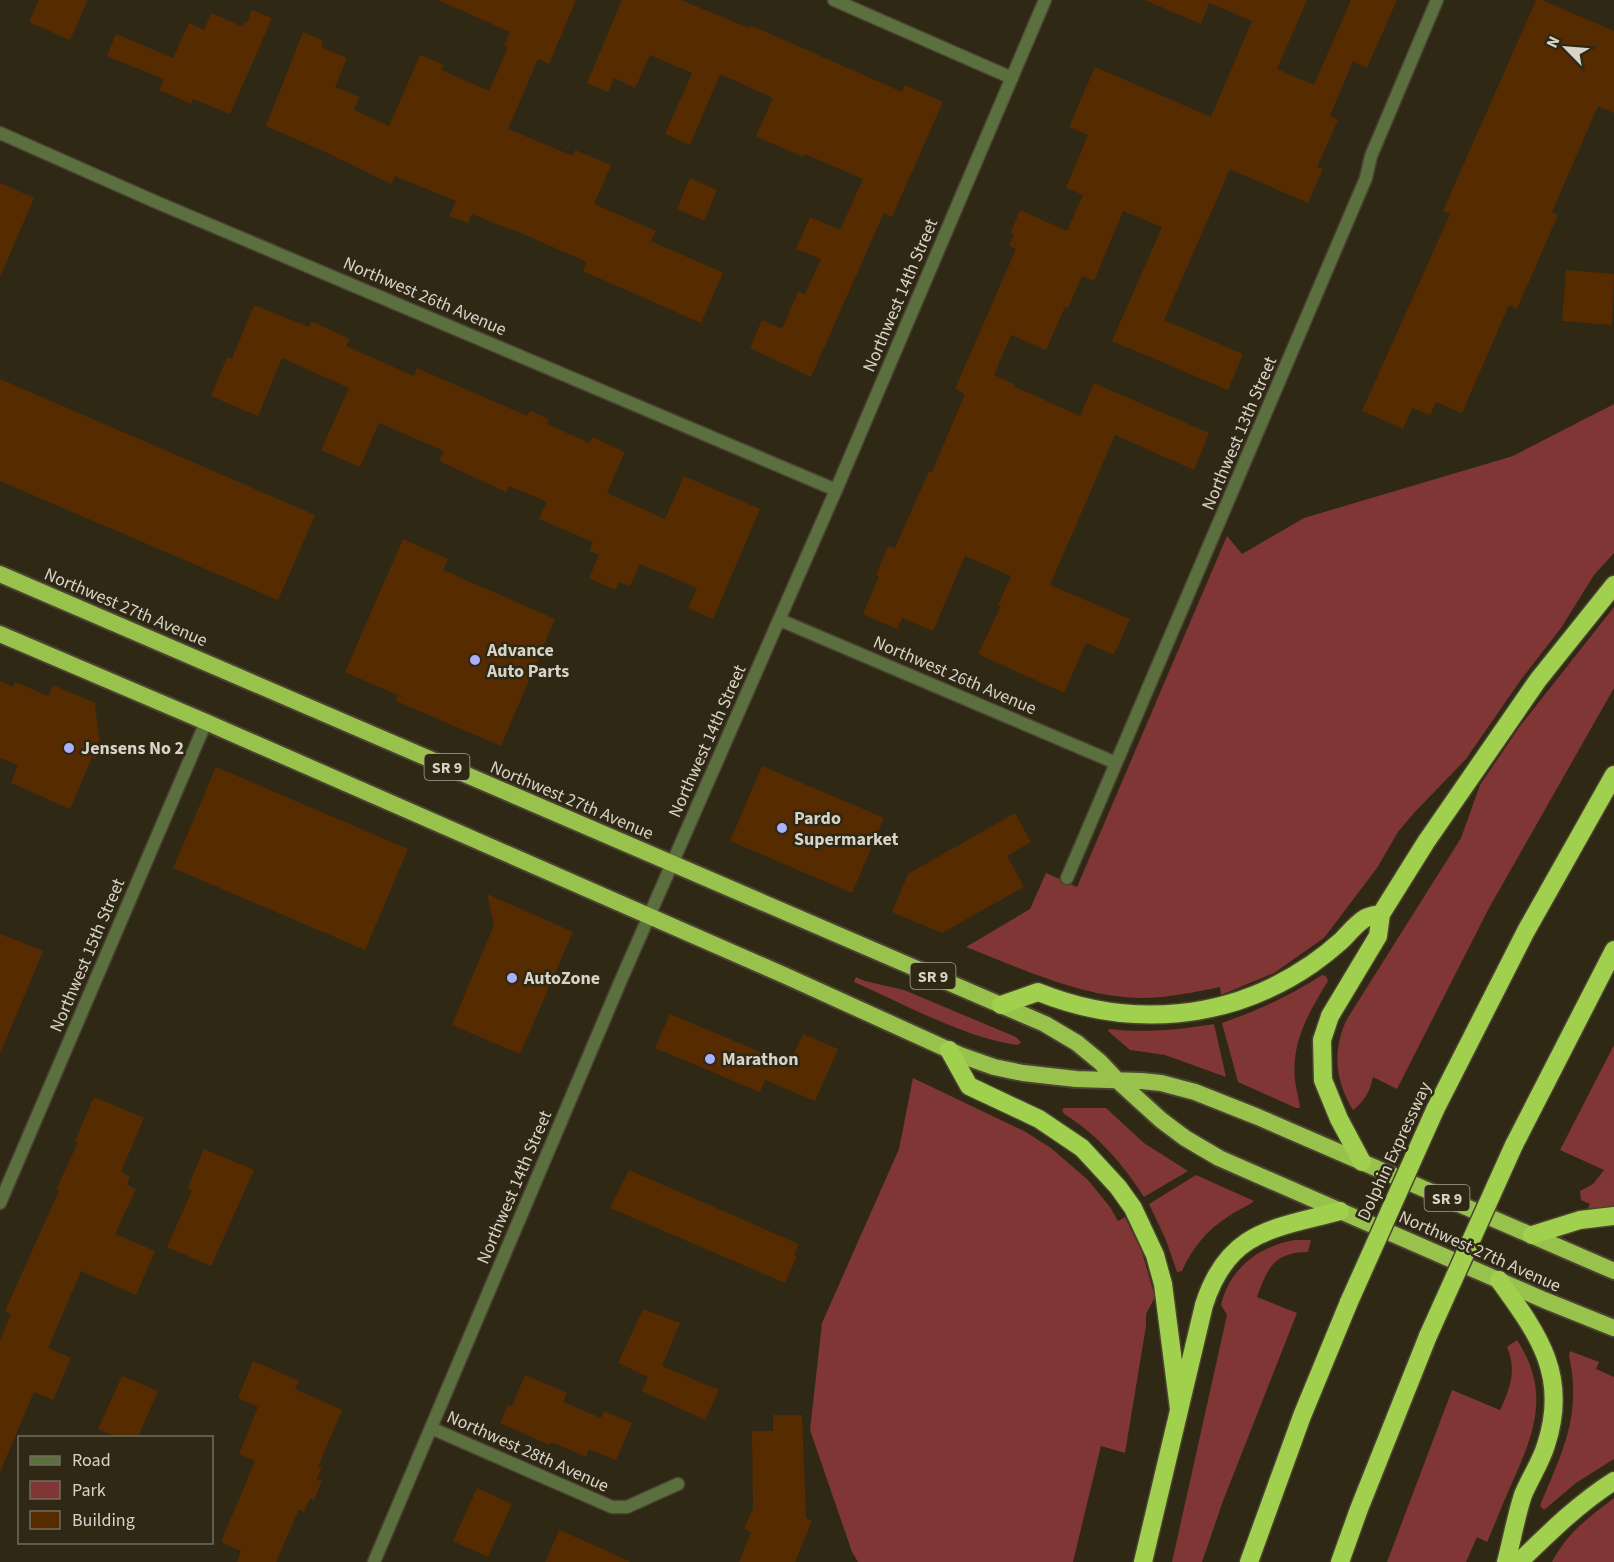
<svg xmlns="http://www.w3.org/2000/svg" width="1614" height="1562" viewBox="0 0 1614 1562" font-family="'Source Sans 3',sans-serif">
<rect width="100%" height="100%" fill="#2f2815"/>
<path fill="#7f3635" d="M1614,404v149l-20,22 -33,53 -41,53 -54,78 -53,55 -15,18 -21,36 -53,70 -50,35 -53,22 -1,-8c-30,6 -65,14 -96,10 -53,-5 -109,-31 -158,-50l64,-38 16,-36 31,14 150,-351 15,18 62,-36 209,-62z
M1614,607v81l-125,220 -92,181 -24,-12c-3,14 -8,24 -20,33 -18,-29 -21,-60 -6,-91l114,-181 19,-53 40,-59z
M1322,975l4,1 2,5c-19,31 -37,61 -33,99 1,10 4,18 5,28h-4l-58,-26 -16,-59c36,-13 68,-27 100,-48z
M856,977l9,4 39,9 112,47 5,5 -3,3c-51,-6 -116,-42 -164,-63z
M1214,1024l12,53 -61,-22 -35,-5 -22,-19 1,-2c37,4 68,1 105,-5z
M1614,1045v162l-27,4 3,-7 -9,-4 -1,-9 13,-7 11,-14 -44,-20z
M913,1078l111,53 27,17 37,32 22,27 8,14 7,-4 17,35 13,45 -9,17v12l-21,127 -24,-7 -28,116h-215l-6,-10 -42,-122 12,-107 77,-174z
M1064,1108h42l38,35 44,28 -44,26c-21,-33 -47,-63 -80,-83l-2,-4z
M1196,1175l58,26c-7,6 -17,9 -25,15 -21,13 -37,32 -47,55l-5,1 -11,-32 -17,-36z
M1294,1240h17l-3,12c-34,0 -41,17 -51,45l40,16 -74,188 -21,61h-30l55,-247 -6,-10c9,-37 37,-58 73,-65z
M1517,1340c36,55 15,98 -9,152 -8,18 -13,32 -21,50l-10,-5 -11,25h-79l65,-172 48,20c10,-21 17,-40 7,-63z
M1570,1351l29,11 -3,7 18,8v82l-38,24 -32,27 -4,-4 1,-3c22,-52 41,-90 28,-147z
M1614,1498v64h-62c14,-28 37,-45 62,-64z"/>
<path fill="#572b00" d="M39,0h49l-18,40 -41,-18z
M438,0h138l-27,64 -11,-5 -30,70 65,27 2,-6 36,15 -17,39 62,27 -5,10 72,32 -22,50 -118,-52 4,-9 -75,-33 -1,1 -39,-16 -4,9 -19,-7 7,-15 -61,-25 -4,8 -70,-34 -55,-24 37,-94 20,9 -2,6 26,11 -12,29 24,10 -5,13 35,16 31,-71 24,10 -3,5 48,21 19,-44 -4,-2 6,-13z
M622,0h59l68,28 1,-3 152,67 3,-7 38,17 -51,115 -8,-4 -73,164 -61,-29 12,-28 20,9 16,-37 7,2 16,-35 -25,-10 14,-32 30,13 23,-51 -58,-25 -2,3 -47,-21 17,-38 -53,-24 -30,71 -25,-11 27,-61 -42,-18 -15,33 -21,-10 -6,14 -21,-9z
M1145,0h162l-30,69 37,16 37,-85h46l-30,68 -14,-7 -23,55 8,4 -21,47 6,2 -15,34 -78,-34 -66,151 79,34 -15,36 -116,-49 50,-114 -39,-16 -29,70 -12,-5 -14,32 -3,-1 -19,43 -35,-15 -17,40 20,9 -1,2 67,30 14,-33 115,50 -15,37 -79,-35 -65,150 80,34 -16,36 -28,-12 -22,50 -86,-39 23,-48 -3,-1 13,-29 -46,-20 -32,75 -31,-13 -5,11 -34,-15 16,-38 -3,-1 12,-29 7,2 34,-77 3,1 33,-78 -10,-5 61,-140 -7,-3 5,-12 -3,-2 9,-22 47,21 16,-36 -17,-7 22,-53 -19,-8 26,-60 116,50 41,-96 -43,-18 -8,21z
M1536,0h6l72,31v82l-16,-7 -46,106 6,3 -41,94 -8,-4 -47,108 -26,-11 -6,13 -18,-7 -9,21 -41,-18 88,-197 -7,-3z
M252,10l20,8 -42,96 -37,-15 -2,5 -32,-14 5,-11 -57,-23 9,-22 57,24 16,-35 15,7 7,-17 32,14 2,-6 2,1z
M690,178l27,12 -13,31 -27,-12z
M0,183l34,15 -34,79z
M1566,270l48,4 -2,51 -50,-4z
M254,305l55,22 2,-6 39,18 -4,7 68,30 3,-8 110,48 3,-5 19,8 -2,5 42,19 3,-6 33,15 -18,41 58,26 19,-43 76,33 -47,110 -25,-11 9,-20 -57,-24 -10,22 -11,-4 -4,8 -26,-12 10,-23 -10,-4 4,-9 -54,-23 8,-17 -38,-16 -3,6 -67,-31 5,-10 -65,-28 -19,44 -39,-17 28,-62 -67,-30 -24,58 -47,-20 16,-39 5,2z
M0,379l315,136 -37,85 -278,-119z
M403,539l45,20 -5,11 112,49 -54,127 -105,-45 2,-6 -53,-23z
M0,681l13,6 2,-5 33,14 5,-11 42,18 5,44 -5,12 -3,-2 -22,52 -59,-26 7,-18 -18,-7z
M762,766l122,52 -32,75 -122,-52z
M216,767l192,82 -43,101 -192,-82z
M1015,813l16,29 -24,14 17,31 -82,46 -50,-21 16,-38z
M487,894l86,38 -53,122 -68,-29 42,-100z
M0,934l43,17 -43,103z
M670,1014l119,50 14,-30 35,15 -23,52 -50,-21 -5,12 -105,-44z
M94,1097l50,21 -23,54 9,4 -3,9 9,4 -21,45 40,17 -19,44 -55,-24 -33,77 23,10 -18,42 -19,-8 -34,80v-131l11,-27 -6,-3 54,-120 -3,-1 22,-48 -3,-1z
M204,1149l50,21 -43,96 -44,-19 25,-56 -5,-2z
M629,1170l170,74 -5,11 3,1 -12,27 -175,-75z
M643,1309l37,14 -18,43 57,24 -14,30 -63,-29 6,-14 -30,-14z
M253,1361l46,20 -4,8 47,21 -24,57 4,1 -6,11 6,2 -8,19 -4,-2 -6,14 -5,-3 -23,53h-39l4,-11 -20,-9 34,-81 -16,-7 19,-47 -20,-9z
M525,1375l42,18 -4,9 38,16 3,-7 28,12 -16,37 -27,-11 -3,8 -35,-15 -2,3 -49,-22 8,-18 4,1z
M122,1376l36,15 -20,46h-21l-19,-8z
M773,1415h29l4,103 6,3 -17,41h-56l12,-30 -7,-3 9,-20 -1,-78h21z
M477,1488l35,16 -24,53 -35,-16z
M559,1530l39,17 33,15h-86z"/>
<g fill="none" stroke-linecap="round" stroke-linejoin="round">
<defs>
<path id="minor" d="M834,0l178,78
M0,133l156,69 680,288
M780,620l336,143
M1067,878l299,-700 5,-22 66,-156
M0,1203l206,-481
M431,1428l181,79h15l51,-23"/>
<path id="tertiary" d="M374,1562l247,-582 215,-490 209,-490"/>
<path id="trunk" d="M0,574l1045,450 32,19 23,19 17,18 44,40 24,18 34,20 325,142 70,28
M0,634l206,88 580,254 174,79 34,12 29,6 53,6 65,2 20,2 34,9 63,25 356,154"/>
<path id="motorway" d="M1001,1005l37,-13c92,37 191,29 274,-28 10,-7 20,-15 29,-23 7,-7 14,-16 23,-22 4,-3 11,-4 17,-5
M949,1050l20,36 70,33 43,29 36,39 15,21 22,47 8,29 16,125
M1435,1110l91,-179 88,-156
M1514,1145l100,-195
M1362,1162l-23,-43 -16,-39 -1,-40 8,-24 48,-80 3,-22 45,-72 112,-162 76,-95
M1532,1235l48,-15 34,-4
M1499,1280c39,54 70,95 47,165 -5,17 -16,33 -23,50 -7,21 -11,45 -17,67
M1143,1562l61,-257c24,-75 69,-76 136,-94
M1249,1562l53,-146 47,-114
M1340,1562l19,-53 69,-173
M1519,1562c30,-29 60,-59 95,-81"/>
</defs>
<use href="#minor" stroke="#4a4331" stroke-width="15"/>
<use href="#tertiary" stroke="#4a4331" stroke-width="15"/>
<use href="#trunk" stroke="#4a4331" stroke-width="20"/>
<use href="#motorway" stroke="#4a4331" stroke-width="21"/>
<use href="#minor" stroke="#5c6f3f" stroke-width="12"/>
<use href="#tertiary" stroke="#5c6f3f" stroke-width="12"/>
<use href="#trunk" stroke="#98c24c" stroke-width="16"/>
<use href="#motorway" stroke="#a1d04e" stroke-width="18"/>
<defs>
<path id="motorway-bridge" d="M1349,1302l86,-192
M1428,1336l86,-191"/>
</defs>
<use href="#motorway-bridge" stroke="#4a4331" stroke-width="21" stroke-linecap="butt"/>
<use href="#motorway-bridge" stroke="#a1d04e" stroke-width="18"/>
</g>
<g fill="#aab0fb" stroke="#2f2815" stroke-width="2">
<circle cx="475" cy="660" r="6"/>
<circle cx="69" cy="748" r="6"/>
<circle cx="782" cy="828" r="6"/>
<circle cx="512" cy="978" r="6"/>
<circle cx="710" cy="1059" r="6"/>
</g>
<g text-anchor="middle" stroke-width="5" stroke-linejoin="round" paint-order="stroke">
<g fill="#2f2815" stroke="#a5a092" stroke-width="1.5">
<rect x="424.5" y="754" width="45" height="26" rx="4.5"/>
<rect x="910.5" y="963" width="45" height="26" rx="4.5"/>
<rect x="1424.5" y="1185" width="45" height="26" rx="4.5"/>
</g>
<g font-size="16" font-weight="bold" fill="#d7d3c7">
<text x="447" y="773">SR 9</text>
<text x="933" y="982">SR 9</text>
<text x="1447" y="1204">SR 9</text>
</g>
<g font-size="18" fill="#d7d3c7" stroke="#2f2815">
<text transform="translate(900 295) rotate(-67)" y="6">Northwest 14th Street</text>
<text transform="translate(425 296) rotate(23)" y="6">Northwest 26th Avenue</text>
<text transform="translate(1239 433) rotate(-67)" y="6">Northwest 13th Street</text>
<text transform="translate(126 607) rotate(23)" y="6">Northwest 27th Avenue</text>
<text transform="translate(955 675) rotate(23)" y="6">Northwest 26th Avenue</text>
<text transform="translate(707 741) rotate(-66)" y="6">Northwest 14th Street</text>
<text transform="translate(572 800) rotate(23)" y="6">Northwest 27th Avenue</text>
<text transform="translate(87 955) rotate(-67)" y="6">Northwest 15th Street</text>
<text transform="translate(1394 1151) rotate(-65)" y="6">Dolphin Expressway</text>
<text transform="translate(514 1187) rotate(-67)" y="6">Northwest 14th Street</text>
<text transform="translate(1480 1251) rotate(24)" y="6">Northwest 27th Avenue</text>
<text transform="translate(528 1451) rotate(24)" y="6">Northwest 28th Avenue</text>
</g>
<g font-size="18" font-weight="bold" fill="#d7d3c7" stroke="#2f2815" text-anchor="start">
<text x="487" y="656">Advance<tspan x="487" dy="21">Auto Parts</tspan></text>
<text x="81" y="754">Jensens No 2</text>
<text x="794" y="824">Pardo<tspan x="794" dy="21">Supermarket</tspan></text>
<text x="524" y="984">AutoZone</text>
<text x="722" y="1065">Marathon</text>
</g>
</g>
<rect x="18" y="1436" width="195" height="108" fill="#2f2815" stroke="#726c5c" stroke-width="1.5"/>
<rect x="30" y="1456" width="30" height="9" fill="#5c6f3f" stroke="#726c5c" stroke-width="1.5"/>
<text x="72" y="1466" font-size="18" fill="#d7d3c7">Road</text>
<rect x="30" y="1481" width="30" height="18" fill="#7f3635" stroke="#726c5c" stroke-width="1.5"/>
<text x="72" y="1496" font-size="18" fill="#d7d3c7">Park</text>
<rect x="30" y="1511" width="30" height="18" fill="#572b00" stroke="#726c5c" stroke-width="1.5"/>
<text x="72" y="1526" font-size="18" fill="#d7d3c7">Building</text>
<g transform="translate(1566 48) rotate(295)" stroke="#2f2815" stroke-width="4.5" paint-order="stroke">
<path d="M0-4.5L10 22L0 15L-10 22Z" fill="#d7d3c7"/>
<text y="-9" font-size="16" font-weight="bold" text-anchor="middle" fill="#d7d3c7">N</text>
</g>
</svg>
